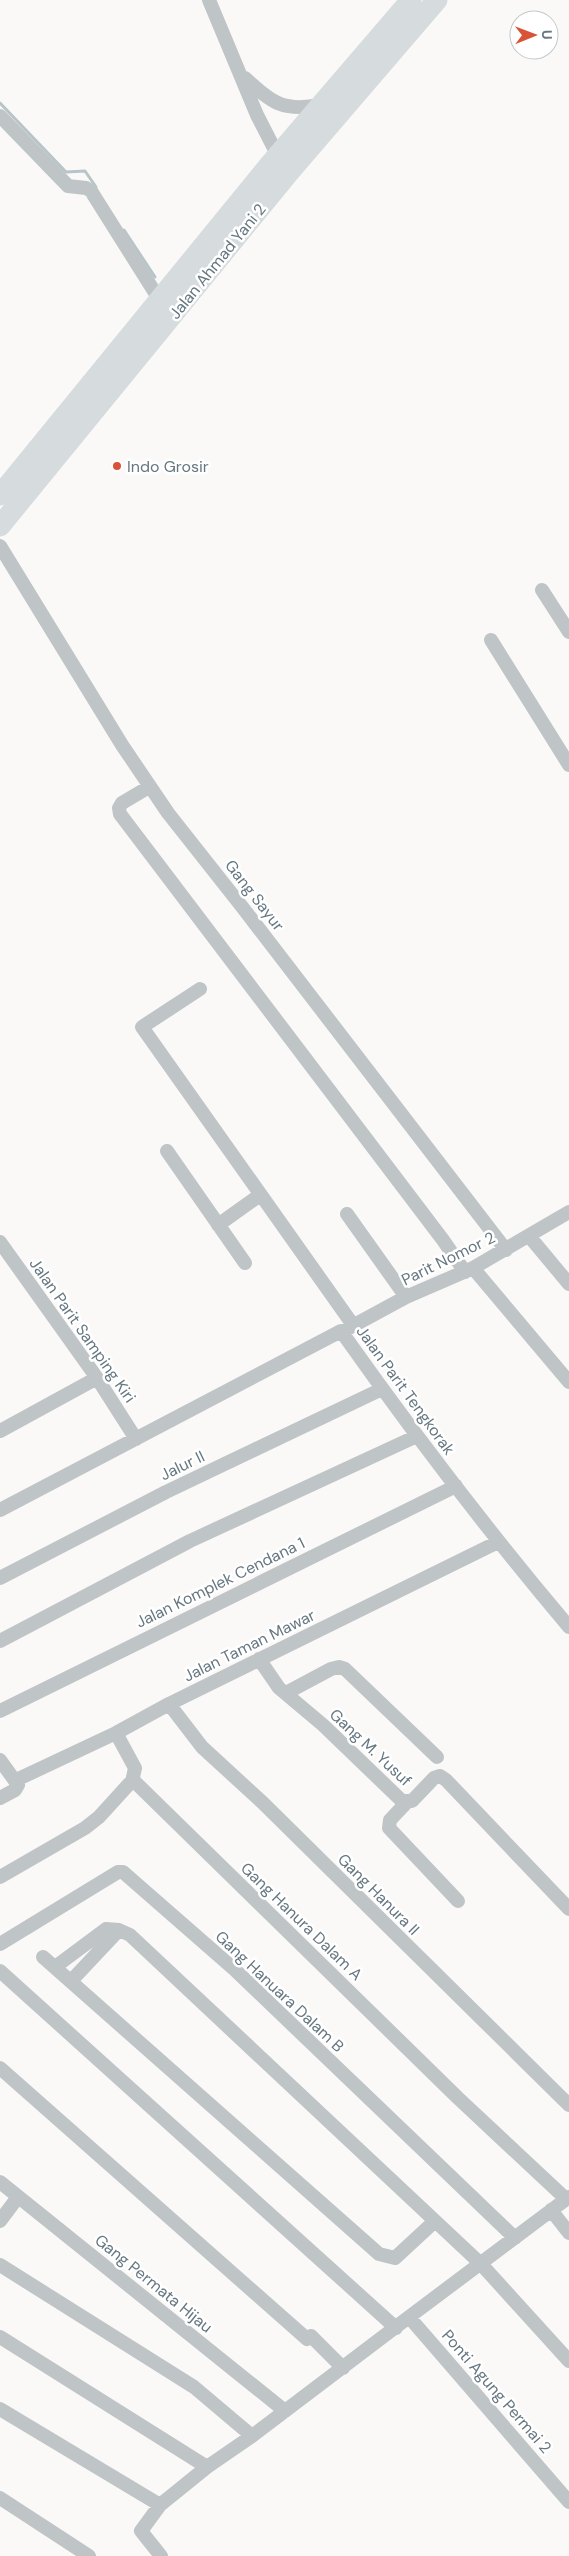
<svg xmlns="http://www.w3.org/2000/svg" width="569" height="2556" viewBox="0 0 569 2556" font-family="'DM Sans',sans-serif">
<rect width="100%" height="100%" fill="#faf9f8"/>
<g fill="none" stroke-linecap="round" stroke-linejoin="round">
<path stroke="#b8c5c8" stroke-width="3" d="M0,103l66,69 19,-1 11,16
M124,230l31,47"/>
<path stroke="#bfc4c7" stroke-width="14" d="M209,0l48,115 21,41 4,4
M245,78c28,25 37,34 76,27
M0,116l68,70 18,2 5,3 68,108
M0,546l122,199 46,68 75,95 263,342
M542,590l27,42
M491,640l78,125
M149,787l-27,16 -3,5 1,6 323,426 22,32
M200,989l-58,38 211,298
M167,1151l78,112
M347,1214l59,83
M218,1225l42,-30
M529,1236l40,48
M0,1242l97,136 39,61
M473,1268l96,114
M347,1329l59,-32 67,-29 96,-56
M0,1431l97,-53
M0,1510l341,-179c72,102 148,201 228,296
M0,1578l166,-86 216,-103
M0,1641l190,-100 227,-105
M259,1659l20,29 44,37 79,76h10l22,-23 6,-2 6,4 123,129
M286,1693l45,-24 8,-2 6,2 92,88
M169,1704l33,43 61,56 306,302
M0,1711l456,-225
M116,1733l19,35 -3,14
M0,1760l18,25 -3,5 -15,8
M16,1780l100,-47 53,-29 329,-162
M407,1802l-17,18 -1,8 69,73
M0,1877l85,-49 14,-11 30,-33 6,-2 323,316 108,101
M0,1944l118,-72h5l111,97 281,269
M43,1957l336,297 16,4 40,-37
M55,1967l51,-38 13,1 11,5 351,329 88,97
M0,1971l396,357
M71,1981l48,-51
M0,2068l307,271 4,-3 32,32
M0,2182l285,229
M551,2210l18,23
M0,2221l18,-24
M0,2265l194,122 58,49
M409,2317l160,-120
M0,2337l207,130
M0,2409l160,96 47,-38 45,-31 157,-119 160,185
M0,2498l89,58
M160,2505l-19,26 20,25"/>
<path stroke="#d6dbde" stroke-width="21" d="M0,495l271,-332 140,-163
M0,526l286,-350 151,-176"/>
</g>
<circle fill="#d95338" stroke="#fff" stroke-width="2" cx="117" cy="466" r="5"/>
<g text-anchor="middle" stroke-width="5" stroke-linejoin="round" paint-order="stroke">
<g font-size="16" fill="#667781" stroke="#fff">
<text transform="translate(217 261) rotate(-51)" y="6">Jalan Ahmad Yani 2</text>
<text transform="translate(255 895) rotate(52)" y="6">Gang Sayur</text>
<text transform="translate(448 1258) rotate(-26)" y="6">Parit Nomor 2</text>
<text transform="translate(83 1330) rotate(55)" y="6">Jalan Parit Samping Kiri</text>
<text transform="translate(406 1390) rotate(54)" y="6">Jalan Parit Tengkorak</text>
<text transform="translate(182 1465) rotate(-26)" y="6">Jalur II</text>
<text transform="translate(220 1582) rotate(-26)" y="6">Jalan Komplek Cendana 1</text>
<text transform="translate(249 1645) rotate(-26)" y="6">Jalan Taman Mawar</text>
<text transform="translate(371 1747) rotate(43)" y="6">Gang M. Yusuf</text>
<text transform="translate(379 1894) rotate(45)" y="6">Gang Hanura II</text>
<text transform="translate(302 1921) rotate(44)" y="6">Gang Hanura Dalam A</text>
<text transform="translate(280 1991) rotate(43)" y="6">Gang Hanuara Dalam B</text>
<text transform="translate(154 2283) rotate(39)" y="6">Gang Permata Hijau</text>
<text transform="translate(497 2391) rotate(49)" y="6">Ponti Agung Permai 2</text>
</g>
<g font-size="16" fill="#667781" stroke="#fff" text-anchor="start">
<text x="127" y="472">Indo Grosir</text>
</g>
</g>
<g transform="translate(534 35) rotate(89)"><circle r="24" fill="#ffffff" stroke="#c2c9cd"/>
<path d="M0-4L9 19L0 12L-9 19Z" fill="#d95338"/>
<text y="-8" font-size="14" font-weight="bold" text-anchor="middle" fill="#667781">U</text>
</g>
</svg>
